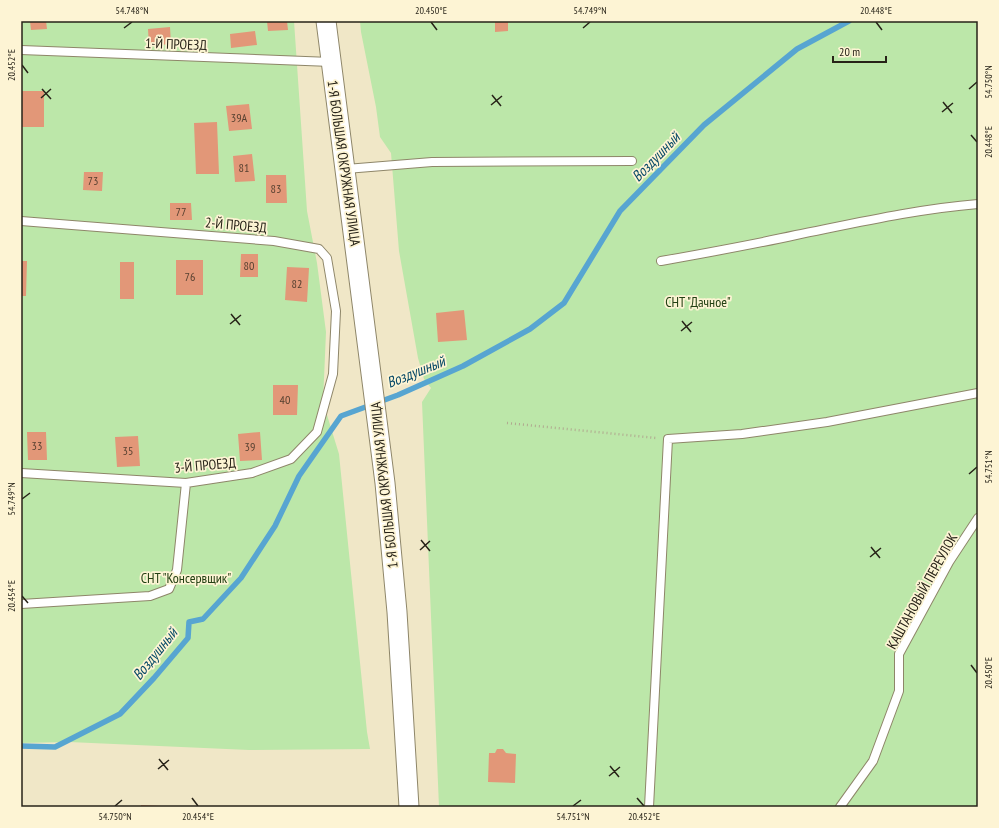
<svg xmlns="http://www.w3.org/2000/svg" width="999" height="828" viewBox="0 0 999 828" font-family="'PT Sans Narrow',sans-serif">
<rect width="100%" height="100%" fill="#f0e7c7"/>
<path fill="#bce7a9" d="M21,21h273l13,190 10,52 9,69 -3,70 16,52 28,278 3,17 -121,1 -180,-8 -48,1z
M360,21h618v786h-539l-17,-405 9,-14 -7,-9 -6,-21 -19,-107 -8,-98 -11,-16 -4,-30 -15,-75z"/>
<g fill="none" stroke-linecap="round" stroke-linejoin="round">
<path stroke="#57a5d1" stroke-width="5.5" d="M21,746l34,1 65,-33 34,-36 34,-40 1,-16 14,-3 38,-41 34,-52 24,-50 42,-60 57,-21 65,-29 67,-37 34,-26 56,-92 84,-86 93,-76 52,-28"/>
</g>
<path fill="#e29778" d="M30,21h16l1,8 -16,1z
M267,21h20l1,9 -20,1z
M495,21h13v10l-13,1z
M170,27l1,17 -22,2 -1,-17z
M255,31l2,14 -26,3 -1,-14z
M21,91h23v36h-23z
M249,104l3,25 -23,2 -3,-25z
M217,122l2,52h-23l-2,-51z
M252,154l3,27 -20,1 -2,-26z
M84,172h19l-1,19 -19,-1z
M266,175h20l1,28h-21z
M170,203h21l1,17h-22z
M241,254h17v23h-18z
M176,260h27v35h-27z
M21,261h6l-1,35h-5z
M120,262h14v37h-14z
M287,267l22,1 -2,34 -22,-2z
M464,310l3,30 -29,2 -2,-29z
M273,385h25l-1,30h-24z
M27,432h19l1,28h-19z
M260,432l2,28 -22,1 -2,-27z
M138,436l2,30 -23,1 -2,-30z
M497,749h6l3,4 10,1 -1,29 -27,-1 1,-29h6z
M141,805l21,1v1h-21z"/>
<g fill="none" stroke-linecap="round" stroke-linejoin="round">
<defs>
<path id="service" d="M21,50l310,12
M346,169l86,-7 200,-1
M21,221l253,20 45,8 8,9 9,53 -3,63 -16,58 -26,27 -39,14 -66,10 -165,-10
M661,261c45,-8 90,-16 135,-26 60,-12 121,-26 182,-31
M21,604l129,-8 19,-7 8,-19 9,-87
M649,807l19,-368 74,-5 85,-12 151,-29
M840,807l33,-46 26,-70v-37l50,-92 29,-44"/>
<path id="tertiary" d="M326,21l59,462 12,129 12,195"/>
</defs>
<use href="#service" stroke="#8e8669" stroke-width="10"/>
<use href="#tertiary" stroke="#8e8669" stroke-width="21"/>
<path stroke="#b0a98f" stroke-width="2.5" stroke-dasharray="1 3" stroke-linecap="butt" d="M507,423l149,15"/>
<use href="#service" stroke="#fff" stroke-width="8"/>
<use href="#tertiary" stroke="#fff" stroke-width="19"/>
</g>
<path fill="none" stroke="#272318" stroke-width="1.5" d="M431,22l6,8M876,22l6,8M124,28l8,-6M583,28l7,-6M22,65l6,8M42,89l9,10M969,89l8,-7M492,95l9,11M41,98l10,-9M943,102l9,11M491,105l11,-9M942,112l11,-9M971,135l6,7M231,314l9,11M682,321l9,11M230,324l11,-9M681,331l11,-9M969,474l8,-7M22,499l8,-6M421,540l9,11M871,547l9,11M420,550l10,-9M870,557l11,-9M22,596l6,7M971,665l6,8M159,759l9,11M610,766l9,11M158,769l11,-9M609,776l11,-9M192,798l6,8M637,798l7,8M115,806l7,-6M573,806l8,-6"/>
<g text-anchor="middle" stroke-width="3.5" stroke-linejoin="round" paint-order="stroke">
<g font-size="12" fill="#564030">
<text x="239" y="122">39А</text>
<text x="244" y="172">81</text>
<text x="93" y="185">73</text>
<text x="276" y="193">83</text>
<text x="181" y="216">77</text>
<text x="249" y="270">80</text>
<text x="190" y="281">76</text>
<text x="297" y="288">82</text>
<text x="285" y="404">40</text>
<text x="37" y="450">33</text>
<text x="250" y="451">39</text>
<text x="128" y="455">35</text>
</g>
<g font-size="14" fill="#272318" stroke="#fdf4d4">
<text transform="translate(176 44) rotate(2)" y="5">1-Й ПРОЕЗД</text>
<text transform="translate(344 163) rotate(82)" y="5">1-Я БОЛЬШАЯ ОКРУЖНАЯ УЛИЦА</text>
<text transform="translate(236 225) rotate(5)" y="5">2-Й ПРОЕЗД</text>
<text transform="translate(205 465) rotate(-5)" y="5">3-Й ПРОЕЗД</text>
<text transform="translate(384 485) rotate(-96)" y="5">1-Я БОЛЬШАЯ ОКРУЖНАЯ УЛИЦА</text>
<text transform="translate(922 591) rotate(-61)" y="5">КАШТАНОВЫЙ ПЕРЕУЛОК</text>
</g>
<g font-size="14" fill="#234013" stroke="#fdf4d4">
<text x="698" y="307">СНТ "Дачное"</text>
<text x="186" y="583">СНТ "Консервщик"</text>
</g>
<g font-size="15" font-style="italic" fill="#074967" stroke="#fdf4d4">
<text transform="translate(656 157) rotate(-46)" y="5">Воздушный</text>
<text transform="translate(416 372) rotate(-22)" y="5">Воздушный</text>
<text transform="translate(155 654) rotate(-51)" y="5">Воздушный</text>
</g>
</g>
<rect width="999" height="828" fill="none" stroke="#fdf4d4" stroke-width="44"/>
<path d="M833 56v6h53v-6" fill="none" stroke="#272318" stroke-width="2"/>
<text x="839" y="56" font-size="12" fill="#272318" stroke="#fdf4d4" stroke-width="3" paint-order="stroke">20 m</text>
<rect x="22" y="22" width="955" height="784" fill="none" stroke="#272318" stroke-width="1.5"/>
<g font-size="10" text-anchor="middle" fill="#272318">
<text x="132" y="14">54.748°N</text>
<text x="431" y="14">20.450°E</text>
<text x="590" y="14">54.749°N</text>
<text x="876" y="14">20.448°E</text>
<text transform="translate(11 65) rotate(-90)" y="4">20.452°E</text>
<text transform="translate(988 82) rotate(-90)" y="4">54.750°N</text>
<text transform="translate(988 142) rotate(-90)" y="4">20.448°E</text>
<text transform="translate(988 467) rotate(-90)" y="4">54.751°N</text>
<text transform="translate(11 499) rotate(-90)" y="4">54.749°N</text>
<text transform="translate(11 596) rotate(-90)" y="4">20.454°E</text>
<text transform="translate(988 673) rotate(-90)" y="4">20.450°E</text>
<text x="115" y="820">54.750°N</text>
<text x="198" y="820">20.454°E</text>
<text x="573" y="820">54.751°N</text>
<text x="644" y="820">20.452°E</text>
</g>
</svg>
